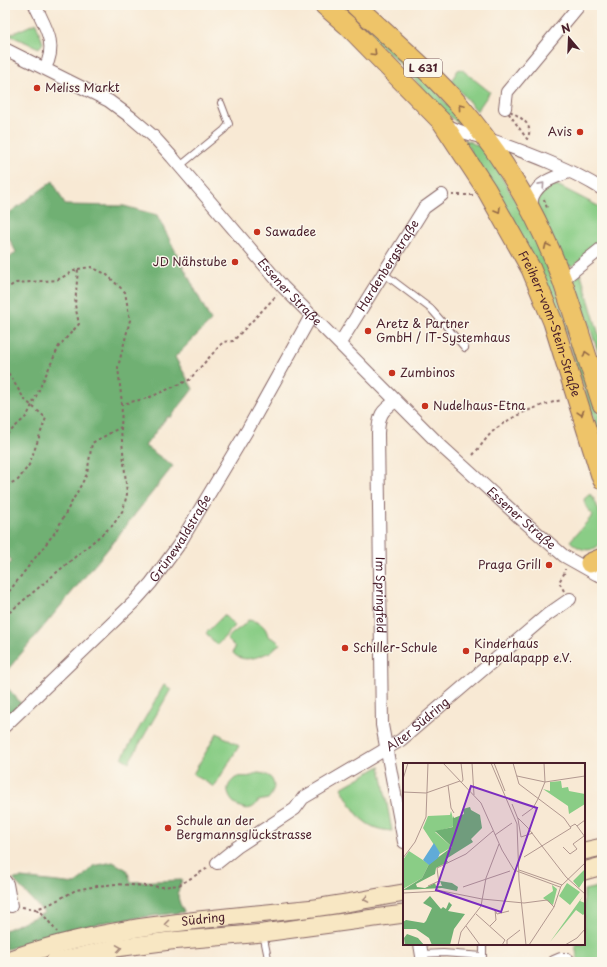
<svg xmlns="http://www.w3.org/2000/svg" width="607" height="967" viewBox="0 0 607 967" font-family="'Playpen Sans',sans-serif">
<rect width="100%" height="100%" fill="#fbf7ec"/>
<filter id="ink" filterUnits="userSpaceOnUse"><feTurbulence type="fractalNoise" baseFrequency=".025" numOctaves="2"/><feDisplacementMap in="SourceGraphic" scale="8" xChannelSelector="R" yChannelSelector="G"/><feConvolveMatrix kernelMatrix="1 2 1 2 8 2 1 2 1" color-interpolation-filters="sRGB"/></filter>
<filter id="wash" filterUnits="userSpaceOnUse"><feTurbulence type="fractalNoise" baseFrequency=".012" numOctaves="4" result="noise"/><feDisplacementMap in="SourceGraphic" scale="16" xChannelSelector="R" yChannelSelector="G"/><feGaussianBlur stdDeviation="0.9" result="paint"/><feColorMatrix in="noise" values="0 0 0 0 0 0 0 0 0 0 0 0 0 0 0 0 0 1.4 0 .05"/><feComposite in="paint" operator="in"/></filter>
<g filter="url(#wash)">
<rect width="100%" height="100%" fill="#f8e9d4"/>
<path fill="#8acd86" stroke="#6a7658" d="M332,5h14l75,69 46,53c-22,-7 -50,-47 -68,-64 -21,-21 -44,-39 -67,-58z
M36,23l7,20 -4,5 -30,-13z
M461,69l29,23 -13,19 -26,-30 7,-11z
M464,139l21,10 54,92 52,147 11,37v19l-37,-115z
M557,185l45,23v35l-29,23 -11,-2 -25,-58 2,-11 13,-9z
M581,274l21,71v19l-28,-85z
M590,494c11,11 12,34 12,48 -10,12 -22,9 -32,-1l23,-26c-5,-5 -8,-8 -9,-16z
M224,615l11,11 -18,19 -11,-12z
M248,620c10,1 18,5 20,16l8,4 4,4c-4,2 -6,6 -10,8 -12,5 -27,12 -37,1l2,-6 -8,-8c6,-8 18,-13 21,-19z
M164,685l7,4 -42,73 -7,-4z
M217,733l22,13 -25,41 -21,-13z
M380,766l12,65c-31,-2 -37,-20 -51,-43z
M257,773c17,0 22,14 11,26l-10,2c-9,21 -43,-6 -25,-21 6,-6 12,-2 18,-4 2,0 4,-2 6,-3z
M602,886v76h-24l-3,-18h9v-54z"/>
<path fill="#6fb073" stroke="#5c684f" d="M53,181l12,24 59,1 33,9 54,106 -36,36 18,32 -22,28h-4l-22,29 28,20 -66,84 -102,123v-104l7,-8 -7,-8v-291l11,-10 -11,-21v-15z
M5,685l16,18 -16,15z
M113,862l14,8 4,12 51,-2c-6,13 -5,19 2,32l-78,10 -53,12 -48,16v-20l39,-17 -31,-34 8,-1 55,6 17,-18z"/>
</g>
<g filter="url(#ink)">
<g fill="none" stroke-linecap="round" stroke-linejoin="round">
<defs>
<path id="lane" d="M180,166l44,-36 5,-6 -8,-21
M383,273l48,36 34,39
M263,934l5,24 -1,4
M422,954l21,-1 40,3v-12"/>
<g id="street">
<path d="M35,5c10,22 23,39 10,63"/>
<path id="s1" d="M5,49l104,52 23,17 21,18 19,21 111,130 158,159 79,72 44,38 32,18 6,2"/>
<path d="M505,108l2,-16 70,-84 1,-3"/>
<path d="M445,124c18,11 33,11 52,18 36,13 73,27 105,47"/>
<path d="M532,212c0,-5 -1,-12 1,-16 7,-15 22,-19 36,-24"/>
<path d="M562,280l40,-32"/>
<path id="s2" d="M340,343l84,-135 18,-13"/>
<path id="s3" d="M396,401c-15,10 -17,14 -18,32l4,292 22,117"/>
<path id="s4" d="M5,726l129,-124 17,-19 27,-37 70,-117 63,-113"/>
<path id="s5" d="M217,863l20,-16 58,-38 8,-11 98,-58 146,-125 23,-16"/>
<path d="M5,881l2,3 4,22"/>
<path d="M420,944l3,18"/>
<path d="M554,962l7,-3h6l3,3"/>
</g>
<g id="secondary">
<path d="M584,851l18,-4"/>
<path d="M584,871l18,-5"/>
<path id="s6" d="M5,961c95,-36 200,-41 300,-52 34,-4 66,-11 99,-16"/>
<path d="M54,962l62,-14 54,-7 93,-8 141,-19"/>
</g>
<g id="primary">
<path id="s7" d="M324,5l23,20 95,97 44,67 45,80 22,53 49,157"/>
<path d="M355,5c35,33 73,64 105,101 43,50 79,111 102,174 14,41 27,83 40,124"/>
<path d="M590,563l12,-5"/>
</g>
</defs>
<use href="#lane" stroke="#876666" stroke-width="8"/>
<use href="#street" stroke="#876666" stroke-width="14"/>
<use href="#secondary" stroke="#876666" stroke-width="19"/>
<use href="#primary" stroke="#876666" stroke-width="21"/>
<path stroke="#876666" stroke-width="2" stroke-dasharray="3 3" stroke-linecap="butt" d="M505,108c12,8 31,15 22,31z
M452,195h21
M544,199l3,9
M78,269l13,-2 15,7 19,18 5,28 -12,47 4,37 26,-6 41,-18 34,-38 10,-1 44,-46
M5,289l11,-6 41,-3 21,-11 -3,36 4,19 -20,22 -32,70 -22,20
M5,368l20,32 21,18 -17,47 -11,15 -13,6
M473,455c6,-7 12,-15 18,-22 20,-18 46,-27 71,-33
M5,554v4
M564,591l-5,-9 6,-10v-3
M6,615l1,-21 49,-63 31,-57 5,-31 29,-16
M5,616l108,-91 10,-15 4,-16 -6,-64 1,-26
M22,907l14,2 14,-5 26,-14 21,-4 19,-2 46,3 17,-2 29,-17
M36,909l6,4 15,19"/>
<use href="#lane" stroke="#fff" stroke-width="6"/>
<use href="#street" stroke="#fff" stroke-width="12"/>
<use href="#secondary" stroke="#f8e7c3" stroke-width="17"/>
<use href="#primary" stroke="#eec469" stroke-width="19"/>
</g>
<defs><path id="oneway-chevron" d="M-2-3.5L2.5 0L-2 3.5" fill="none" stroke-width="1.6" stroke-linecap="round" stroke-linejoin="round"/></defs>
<g stroke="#946947">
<use href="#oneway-chevron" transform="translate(374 53) rotate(45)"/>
<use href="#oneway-chevron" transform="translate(461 107) rotate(-130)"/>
<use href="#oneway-chevron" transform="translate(498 210) rotate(60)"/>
<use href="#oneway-chevron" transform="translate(547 246) rotate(-114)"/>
<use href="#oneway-chevron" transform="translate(586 354) rotate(-108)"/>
<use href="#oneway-chevron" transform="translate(581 413) rotate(73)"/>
</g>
<use stroke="#ae9aa0" href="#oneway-chevron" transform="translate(542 185) rotate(-48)"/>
<g stroke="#a18377">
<use href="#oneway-chevron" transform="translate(366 899) rotate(170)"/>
<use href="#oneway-chevron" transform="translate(167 924) rotate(173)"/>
<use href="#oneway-chevron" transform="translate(119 948) rotate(-9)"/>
</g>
</g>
<g fill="#c8321e" stroke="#fbf7ec" stroke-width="1.5">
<circle cx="37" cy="88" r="4"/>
<circle cx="580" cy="132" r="4"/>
<circle cx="257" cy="232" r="4"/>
<circle cx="235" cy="262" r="4"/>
<circle cx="368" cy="331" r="4"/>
<circle cx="392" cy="373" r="4"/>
<circle cx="425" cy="406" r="4"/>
<circle cx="549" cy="565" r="4"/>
<circle cx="345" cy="648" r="4"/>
<circle cx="466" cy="651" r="4"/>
<circle cx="168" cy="828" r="4"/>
</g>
<g text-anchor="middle" stroke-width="3" stroke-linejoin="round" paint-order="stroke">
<rect fill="#fbf7ec" stroke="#7f6065" stroke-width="1" x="404" y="59" width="38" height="18" rx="3"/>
<g font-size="11" font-weight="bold" fill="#4a1f2b">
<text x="423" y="72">L 631</text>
</g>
<g font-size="12" fill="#4a1f2b" stroke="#fbf7ec" text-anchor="start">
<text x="45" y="92">Meliss Markt</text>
<text x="572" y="136" text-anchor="end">Avis</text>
<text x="265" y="236">Sawadee</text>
<text x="227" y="266" text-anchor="end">JD Nähstube</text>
<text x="376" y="328">Aretz &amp; Partner<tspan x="376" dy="14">GmbH / IT-Systemhaus</tspan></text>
<text x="400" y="377">Zumbinos</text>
<text x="433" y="410">Nudelhaus-Etna</text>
<text x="541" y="569" text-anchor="end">Praga Grill</text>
<text x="474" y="648">Kinderhaus<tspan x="474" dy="14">Pappalapapp e.V.</tspan></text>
<text x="353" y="652">Schiller-Schule</text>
<text x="176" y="825">Schule an der<tspan x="176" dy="14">Bergmannsglückstrasse</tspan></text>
</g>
<g font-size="12" fill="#4a1f2b" stroke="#fbf7ec">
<text dy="4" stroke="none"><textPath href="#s2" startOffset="91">Hardenbergstraße</textPath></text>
<text dy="4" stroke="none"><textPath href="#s1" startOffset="380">Essener Straße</textPath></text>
<text dy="4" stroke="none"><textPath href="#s7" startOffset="396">Freiherr-vom-Stein-Straße</textPath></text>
<text dy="4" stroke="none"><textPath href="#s1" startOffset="704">Essener Straße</textPath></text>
<text dy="4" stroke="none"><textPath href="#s4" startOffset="258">Grünewaldstraße</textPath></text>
<text dy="4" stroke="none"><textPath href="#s3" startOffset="201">Im Springfeld</textPath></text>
<text dy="4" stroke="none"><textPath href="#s5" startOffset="245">Alter Südring</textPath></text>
<text dy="4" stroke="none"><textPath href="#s6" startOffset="203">Südring</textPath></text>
</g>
</g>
<g transform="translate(403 763)">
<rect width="182" height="182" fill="#f8e9d4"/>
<path d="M158,18l1,7 6,-1 1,4 16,3v10l-16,10 -1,-8 -25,-17 7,2v-9zM48,48l4,15 -20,6 17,15 -12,7 -17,-26 5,-12 22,-1zM6,88l20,13 -7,14 -19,11v-29zM182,106v10l-6,9 -6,-7zM164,120l13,9 -10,13 -11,-9zM149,122l5,4 -4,16 -10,-7 10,-7zM180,133l-3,5 5,2v10l-2,2 -7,-5 -26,32z" fill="#8acd86"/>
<path d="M67,44l1,3 9,5 2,13 -11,11 2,3 -27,17 2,3 -12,6 -1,6 -19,10 1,3 8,1 10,-5 1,3h6l-2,-5 12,2 6,4 -1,4 -15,-3 -39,2 19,-12 7,-14 23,-17 -17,-16 18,-4v-11l1,2 10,-4 -1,-5zM27,133l11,13 2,-2 3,2 3,-7 3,3 -4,6 17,3 -11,15 -4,16h-18l-3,-7 -13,-9h-13v-7l3,-2 18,3 2,-2 6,-13 -9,-5zM4,171l11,4 6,7h-19l-1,-7z" fill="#6fb073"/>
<path d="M31,80l6,10 -2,5 -9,7 -6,-5z" fill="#60abd8"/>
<path fill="none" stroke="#b29890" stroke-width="1" d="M40,0l38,40 21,47 12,20 46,17M58,0l2,17 -2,3M69,0l2,32M88,0l26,61 2,56 7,65M91,0l11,28M110,0l6,21 45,34 7,10 -47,29M114,13l28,6 40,-6M0,16l5,-16M45,22l3,23 3,5M0,29l23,1 34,-12M109,41l6,15 3,18M119,53l11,-8 5,-9 7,-17 -1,-19M115,55l10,10 38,49 19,17M174,63l8,11M167,64l5,-3 2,2 8,-6M92,72l17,-12M118,74l12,-4M160,84l7,7 7,-5 -4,-5 11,-8M0,95l12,-16 11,-25 2,-54M116,107l43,15M36,121l-2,-16 29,-14 27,-23M25,123l11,-5M60,124l47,-16M0,130l39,-2 40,8 42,4M121,140l23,-3 7,7M73,151l29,26 -3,5M94,151l12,-3M63,163l14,19M87,163l6,-6 -1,-10 2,4M55,182l3,-13 20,-26 5,-28 13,-34M104,182v-5l13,-10M126,182l25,-38 7,-21 24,-23M162,182l12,-7 8,-9"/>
<path fill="#7b2cbf" fill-opacity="0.15" stroke="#7b2cbf" stroke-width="2" d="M68,23l66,22 -36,104 -65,-22z"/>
<rect width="182" height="182" fill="none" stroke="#4a1f2b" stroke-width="2"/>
</g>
<rect width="607" height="967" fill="none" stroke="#fbf7ec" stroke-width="20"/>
<g transform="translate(569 38) rotate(341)" stroke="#fbf7ec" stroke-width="3" paint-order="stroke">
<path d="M0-3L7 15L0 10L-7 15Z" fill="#4a1f2b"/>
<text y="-6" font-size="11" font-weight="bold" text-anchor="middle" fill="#4a1f2b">N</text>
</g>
</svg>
